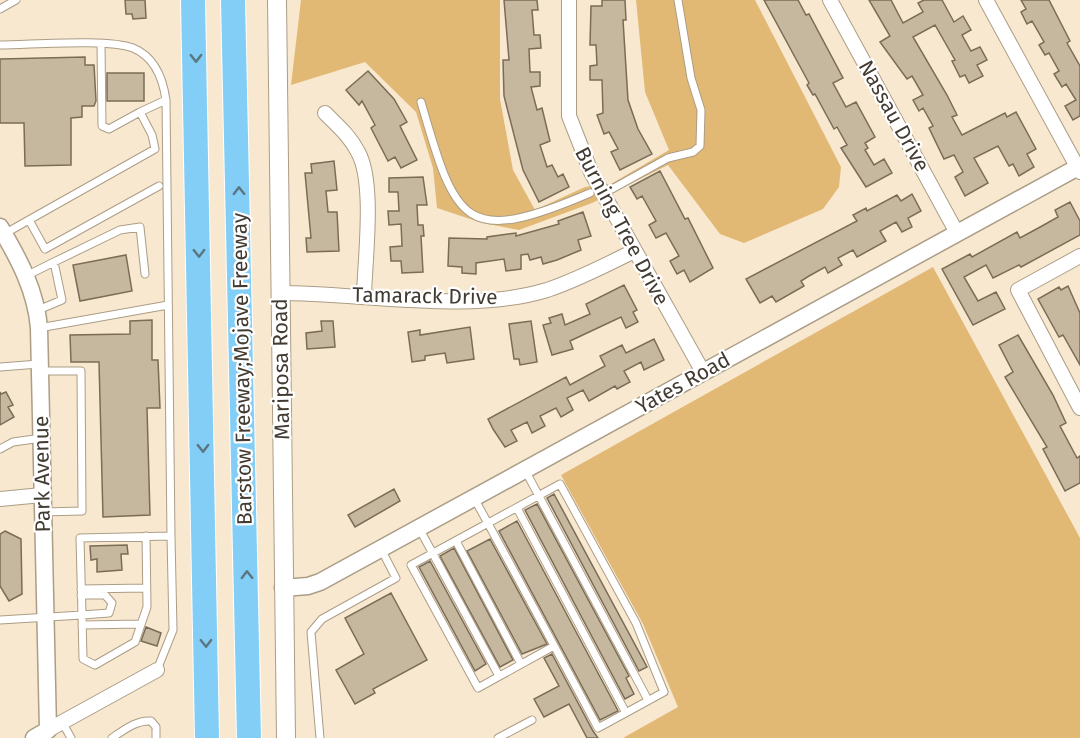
<svg xmlns="http://www.w3.org/2000/svg" width="1080" height="738" viewBox="0 0 1080 738" font-family="'Fira Sans',sans-serif">
<rect width="100%" height="100%" fill="#f8e8d0"/>
<path fill="#e2b875" d="M301,0h199v99l13,71 22,40 50,-23 26,-3 58,-34 -24,-58 -9,-92h119l86,167 -2,20 -16,22 -79,34 -24,-9 -52,-69 -76,38 -73,27 -37,-7 -45,-15 -4,-40 -17,-56 -51,-50 -74,23z
M933,267l147,271v200h-457l55,-31 -35,-83 -82,-149z"/>
<path fill="#c6b79f" stroke="#7b6c57" stroke-width="1.5" d="M125,0h20l1,18 -13,1 -1,-5h-6z
M504,0h33l1,10h-6l2,25h6l1,13 -12,1 1,23h10v14l-9,1 6,23 5,-2 8,33 -10,4 7,22 5,-2 6,12 5,-3 6,13 -30,15 -16,-32 -19,-74 -1,-36h6z
M602,0h23l1,20h-3l5,80 10,29 14,25 -32,16 -9,-18 7,-3 -9,-17 -5,2 -7,-19 6,-2 -1,-33h-12v-14l7,-1 -1,-20h-6l1,-39h11z
M764,0h34l8,15 3,-1 34,64 -10,5 13,24 10,-5 19,35 -10,6 3,5 -3,2 9,15 10,-6 8,14 -26,14 -25,-39 6,-3 -10,-18 -3,2 -19,-35 -2,1 -6,-10 2,-2z
M869,0h22l12,23 20,-11 -5,-9 6,-3h18l12,22 9,-6 8,14 -9,5 9,16 9,-4 7,13 -10,5 6,11 -14,7 -4,-8 -5,2 -8,-16 3,-1 -20,-35 -22,12 34,58 10,20 -5,2 10,18 43,-22 2,4 9,-5 20,37 -9,5 7,13 -15,9 -6,-12 -4,2 -11,-20 -24,12 14,25 -23,13 -10,-19 8,-5 -9,-17 -10,4 -15,-31 4,-2 -10,-18 -4,3 -6,-11 10,-5 -11,-19 -5,3 -27,-37 10,-6z
M1021,0h28l21,41 -3,2 13,23v50l-7,4 -8,-14 11,-6 -10,-16 -4,3 -8,-13 5,-3 -10,-18 -4,2 -6,-10 5,-3 -12,-21 -5,3 -6,-12 5,-3z
M85,57v8h9l2,36 -2,5h-12v11l-11,1v47l-46,1 -1,-43h-24v-64z
M368,71l26,28 13,23 -7,4 17,34 -16,8 -6,-11 -7,4 -17,-33 4,-3 -13,-24 -3,4 -13,-15z
M107,73h37v28h-37z
M334,161l3,29 -11,1 2,21h9l2,39 -32,1 -1,-14h5l-6,-65h7l-1,-9z
M660,171l25,48 3,-1 25,50 -23,14 -6,-12 -7,4 -7,-13 9,-5 -13,-23 -10,5 -7,-13 7,-4 -14,-25 -5,3 -7,-12z
M423,177l4,28h-10l1,20h5l1,11h-3l2,36 -21,1 -1,-12h-10l-1,-14 12,-1 -1,-22 -12,1 -1,-14h11l-1,-19h-9v-14z
M912,194l9,17 -13,7 4,9 -10,5 -6,-10 -16,9 6,10 -29,16 -4,-7 -15,8 4,7 -14,8 -3,-6 -16,9 -8,5 3,5 -28,16 -4,-6 -12,7 -14,-24 111,-58 -4,-6 13,-7 1,3 30,-16 4,6z
M1070,202l10,19v14l-59,32 -2,-2 -26,13 -7,-13 -22,12 14,24 18,-9 9,17 -32,16 -31,-56 28,-15 2,3 45,-25 3,6 22,-12 16,-9 -3,-7z
M583,212l8,24 -13,4 3,10 -24,10 -14,4 -2,-7 -11,3 -2,-6 -7,1v14l-15,2 -2,-12 -28,4v11l-14,-1v-6l-14,-1 1,-28 38,1v-2l29,-4v3l43,-12 -1,-3z
M126,255l6,36 -52,10 -7,-36z
M624,285l13,25 -4,2 5,10 -12,6 -5,-11 -51,24 3,8 -21,6 -9,-30 8,-2 -2,-5 13,-4 3,11 25,-11 -4,-10z
M1068,286l12,27v52l-17,-30 -4,2 -21,-38 21,-12 2,3z
M152,320v40h6l2,48h-13l3,107 -47,2 -4,-155h-28l-1,-27 60,-1v-13z
M321,321h12l2,26 -28,2 -1,-16 16,-2z
M531,321l6,41 -17,3 -1,-6h-5l-5,-35z
M470,327l4,32 -27,4 -2,-10 -20,3v4l-13,2 -4,-30 12,-2v5z
M1018,335l35,60 13,28 -6,3 17,32 3,-2v27l-15,8 -22,-42 4,-2 -42,-70 8,-5 -14,-27z
M654,339l10,21 -20,10 -3,-8 -17,9 6,11 -13,7 -2,-3 -26,15 -6,-11 -16,8 6,12 -12,7 -5,-9 -16,8 5,10 -13,7 -5,-11 -16,8 6,11 -12,6 -12,-18 -5,-10 78,-42 4,8 35,-19 -5,-10 22,-11 4,8z
M0,392l1,2 5,-2 7,13 -5,2 6,10 -14,8z
M394,489l6,12 -45,26 -7,-12z
M554,494l93,173 -8,4 -92,-173z
M537,504l92,172 -3,2 8,16 -9,5 -100,-189z
M517,521l98,184 3,6 -18,9 -101,-189z
M5,531l16,8 1,55 -13,7 -9,-15v-52z
M490,539l57,105 -25,10 -55,-103z
M127,545l1,9h-7l1,16 -25,2v-13l-6,1 -1,-14z
M454,548l59,112 -13,7 -60,-111z
M430,561l56,103 -11,7 -56,-104z
M391,593l36,67 -54,29 2,4 -20,11 -19,-34 28,-16 -19,-36z
M146,627l15,6 -4,13 -16,-5z
M552,654l41,77 5,7h-11l-18,-34 -25,13 -10,-18 25,-13 -15,-28z"/>
<g fill="none" stroke-linecap="round" stroke-linejoin="round">
<defs>
<path id="service" d="M0,9l16,-9
M101,44l1,82 7,3 31,-17
M0,45c30,0 108,-7 133,3 22,9 30,31 33,52l5,436
M421,102c35,122 43,145 169,91
M612,189l56,-31 25,-6 7,-6 1,-36 -10,-32 -13,-78
M29,220l16,29 114,-63
M4,234l151,-85 -3,-14 -12,-23 26,-12
M54,262l66,-32 20,-3 5,47
M26,276l28,-14 8,38 -24,10
M39,328l129,-23
M0,367l39,-3
M41,371h40l1,140 -39,1
M0,449l13,-7 29,-4
M525,470l123,230
M474,498c42,76 83,153 124,230l66,-36 -28,-69 -76,-139c-50,27 -99,54 -149,81l67,123 76,-42
M517,508l109,205
M419,528l80,148
M456,541l65,123
M81,589l65,-1
M81,595h24l7,8 -3,10 -27,2 1,44 12,6 40,-23 12,-35 -1,-71
M0,620l82,-5 -2,-77 91,-2 2,94 -16,40
M82,625l59,-1
M62,722l9,16
M112,738c12,-8 24,-18 39,-17l5,6v11
M320,738l-9,-106 11,-13 74,-41 -15,-29
M498,738l34,-18"/>
<path id="minor" d="M569,0v116l22,56 112,200
M830,0l127,233
M986,0l94,172
M325,113c12,12 25,23 33,39 17,30 7,107 6,143
M1080,256l-62,34 62,118
M279,293c83,0 190,21 268,-3 30,-10 59,-25 87,-39
M0,499l42,-4
M48,730l109,-60"/>
<path id="tertiary" d="M0,227c19,32 36,64 39,101l9,402 -14,8
M283,588l25,-2 12,-4 760,-416"/>
<path id="secondary" d="M277,0l9,738"/>
<path id="motorway" d="M193,0l14,738
M233,0l16,738"/>
</defs>
<use href="#service" stroke="#ac9d86" stroke-width="9"/>
<use href="#minor" stroke="#ac9d86" stroke-width="16"/>
<use href="#tertiary" stroke="#ac9d86" stroke-width="19"/>
<use href="#secondary" stroke="#ac9d86" stroke-width="20"/>
<use href="#motorway" stroke="#fff" stroke-width="26"/>
<use href="#service" stroke="#fff" stroke-width="7"/>
<use href="#minor" stroke="#fff" stroke-width="14"/>
<use href="#tertiary" stroke="#fff" stroke-width="16"/>
<use href="#secondary" stroke="#fff" stroke-width="18"/>
<use href="#motorway" stroke="#82cef6" stroke-width="24"/>
</g>
<defs><path id="oneway-chevron" d="M-2-3.5L2.5 0L-2 3.5" fill="none" stroke-width="1.6" stroke-linecap="round" stroke-linejoin="round" transform="scale(1.5)"/></defs>
<g stroke="#5c7680">
<use href="#oneway-chevron" transform="translate(196 58) rotate(89)"/>
<use href="#oneway-chevron" transform="translate(239 191) rotate(-91)"/>
<use href="#oneway-chevron" transform="translate(199 253) rotate(89)"/>
<use href="#oneway-chevron" transform="translate(203 448) rotate(89)"/>
<use href="#oneway-chevron" transform="translate(247 575) rotate(-91)"/>
<use href="#oneway-chevron" transform="translate(206 643) rotate(89)"/>
</g>
<g text-anchor="middle" stroke-width="4.5" stroke-linejoin="round" paint-order="stroke">
<g font-size="21" fill="#423b32" stroke="#fff">
<text transform="translate(894 116) rotate(61)" y="7">Nassau Drive</text>
<text transform="translate(622 226) rotate(62)" y="7">Burning Tree Drive</text>
<text transform="translate(425 296) rotate(1)" y="7">Tamarack Drive</text>
<text transform="translate(242 369) rotate(-91)" y="7">Barstow Freeway;Mojave Freeway</text>
<text transform="translate(281 369) rotate(-91)" y="7">Mariposa Road</text>
<text transform="translate(683 383) rotate(-29)" y="7">Yates Road</text>
<text transform="translate(42 474) rotate(-91)" y="7">Park Avenue</text>
</g>
</g>
</svg>
